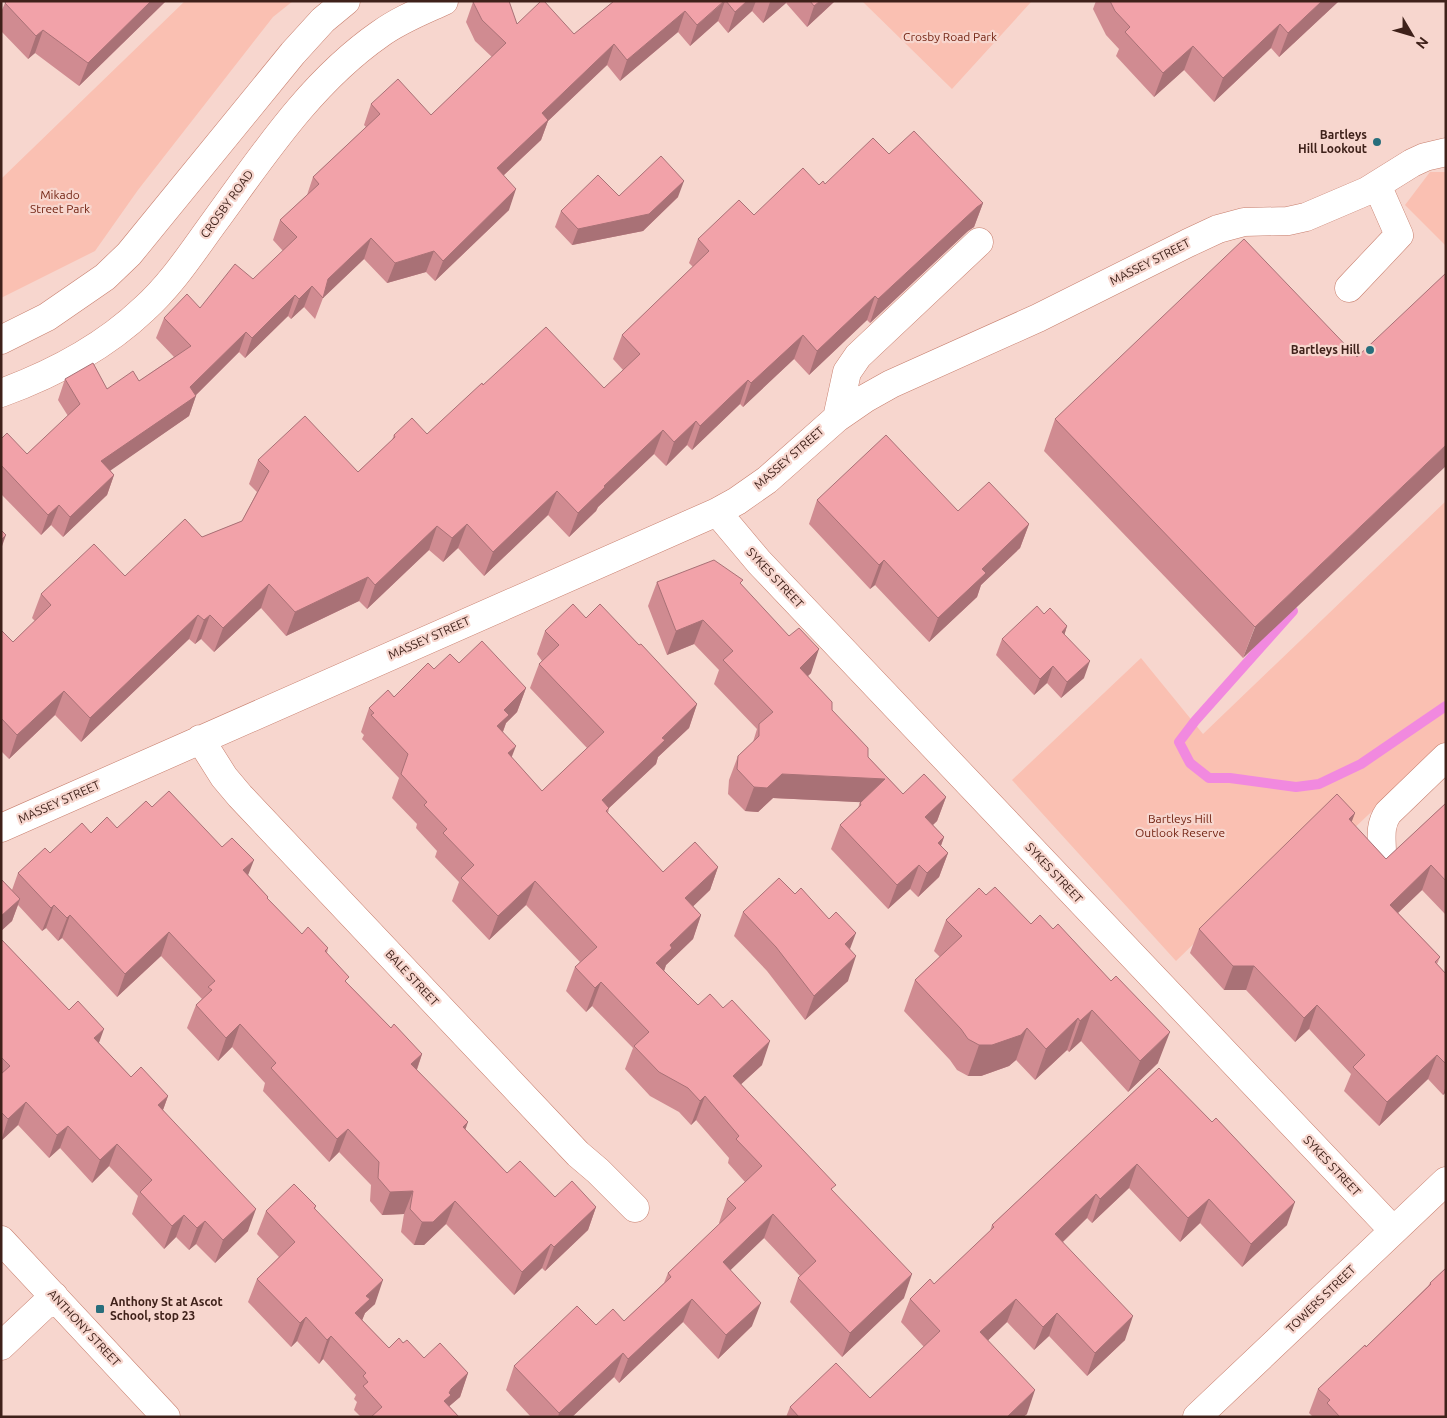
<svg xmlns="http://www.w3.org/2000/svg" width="1447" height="1418" viewBox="0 0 1447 1418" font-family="Ubuntu,sans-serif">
<rect width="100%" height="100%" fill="#f7d6ce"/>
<path fill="#fac0b2" d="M185,1h108l-20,16 -135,173 -43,61 -94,47v-119z
M862,1h170l-80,88z
M1430,172h16v74l-41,-41z
M1446,501v240l-99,94 -20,-21 -151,147 -164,-181 129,-122 62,76z"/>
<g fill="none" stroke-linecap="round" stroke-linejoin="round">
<path stroke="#f189df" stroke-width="10" d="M1293,611l-98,110 -16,21 11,21 19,15h21l66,9 23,-3 42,-20 85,-58"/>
<defs>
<path id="minor" d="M1349,288l50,-53 -22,-50
M1,340l46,-23 58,-40 24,-23 164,-201 30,-33 23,-19
M1,393c52,-19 103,-46 143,-84 28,-25 49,-58 71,-88 49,-67 96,-139 165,-187 19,-14 42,-23 64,-33
M837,418l10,-46 11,-16 121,-114
M717,512l42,50 634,668
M200,739l24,38 16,19 338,358 20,17 37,37
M1,828l716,-316 20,-11 30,-21 70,-62 29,-20 25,-14 147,-66 150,-75 30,-14 26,-7 44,-1 18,-4 61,-26 45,-28 13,-6 21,-5
M1382,854c0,-15 -3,-28 6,-41l58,-56
M1,1240l165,177
M1,1346l53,-50
M1197,1417l249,-236"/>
</defs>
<use href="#minor" stroke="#c77e6d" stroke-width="29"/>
<use href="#minor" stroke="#fff" stroke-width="28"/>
</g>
<path fill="#d08b91" d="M6,1h160l-87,85 -44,-33 -7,6 -27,-28v-19l4,-9z
M614,1h221l-28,26 -21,-24 -23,20 -11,-12 -24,22 -10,-12 -28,25 -12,-14 -58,49 -13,-16 -59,56 -7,19 -38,36 6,34 -74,71 -9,-9 -39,11 -23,-24 -41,39 -8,21 -11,-12 -13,12 -3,-3 -43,42 -6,-6 -43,43 -7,21 -79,54 4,5 -7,20 -44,42 -12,-12 -10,10 -40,-41v-55l26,15 41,-38 -10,-16 7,-21 42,10 32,-8 35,-24 -18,-19 8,-20 36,-10 53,-29 30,-28 -10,-11 7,-20 27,-25 6,-18 53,-50 -2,-2 7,-21 60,11 61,-58 -17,-16 -9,-19 7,-20 44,22 57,10z
M1096,1h243l-60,56 -8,-9 -57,54 -30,-32 -30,27 -38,-41 3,-7 -13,-14 -13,-26z
M889,154l94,49 -9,24 -6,4 -98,92 -3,-3 -58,55 -15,-16 -51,48 -3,-3 -48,46 -5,-5 -21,21 -12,-12 -56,53 -2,4 -27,26 -21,-22 -64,61 -26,-28 -15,14 -14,-12 -62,59 -8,-8 -73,35 -25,-28 -47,44 -13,-13 -6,5 -6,-5 -108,103 -26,-27 -46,44 -8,-8v-121l12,12 22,-21 -3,-3 9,-24 84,-18 77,-39 40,-16 15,-29 -8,-8 9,-24 100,12 34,-32 2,-5 33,-1 56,-49 121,3 19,-18 -10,-11 9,-24 71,-68 -4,-4 9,-24 56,-24 65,-30 6,-1z
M619,196l59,1 -35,34 -71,14 -17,-18 6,-16z
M1357,357l-114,301 -199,-207 11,-32z
M817,500l141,11 71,13 -9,24 -39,37 -4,12 -48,45 -54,-57 -5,4 -61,-65z
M657,582l84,3 70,88 -3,3 24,34 36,47 35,37 43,3 -9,24 -4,4 11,12 -3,9 7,7 -9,24 -21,20 -8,-8 -22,20 -57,-60 9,-24 18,-17 2,-6 -87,-4 -15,14 -13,-1 -17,-17 1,-14 9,-24 15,-14 4,-13 -43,-45 5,-14 -25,-26 -27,11 -19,-49z
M1044,614l23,12 -3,9 20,43 -23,20 -14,-15 -13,12 -38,-40 6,-16z
M586,618l53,27 58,59 -8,24 -31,29 -2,7 -47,44 -1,5 55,59 55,-5 -8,23 -17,16 8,9 -8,24 -27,26 -2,6 34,34 64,60 -21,19 92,108 71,106 -62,59 -52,-55 8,-24 2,-2 -36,-38 -34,32 22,56 -34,33 -35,-37 -64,61 -5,-6 -42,40h-41l-25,-27 8,-24 82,-41 28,-4 40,-38 4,-10 52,-49 -1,-1 8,-24 18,-17 -17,-19 1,-5 -33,-38 -5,5 -12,-13 -29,-16 -25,-27 8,-21 -41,-42 -6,6 -20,-21 9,-24 5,-5 -54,-57 -37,35 -37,-39 7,-19 -24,-25 2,-6 -21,-23 1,-4 -25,-26 7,-20 -37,-39 2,-4 -3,-3 8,-24 25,-11 40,-28 25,-6 67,25 -9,24 -11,11 -3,9 8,25 31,34 45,-43 -57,-60 9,-24 3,-3 -5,-7 8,-23z
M1446,803v112l-24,-25 -24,23 42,44 -3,7 9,10v118l-3,3 -15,-16 -49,47 -35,-35 7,-17 -42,-45 -14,13 -49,-52h-22l-34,-37 9,-24 156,-116 -4,9 35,37z
M152,807l96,68 20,22 -1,1 35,36 26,14 -1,5 20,30 44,45 31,26 -5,16 48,59 42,44 48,24 41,10 -8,23 -43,41 -3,-3 -28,27 -68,-71 -22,21h-10l-13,-13 3,-18 -22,1 -12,-14 1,-16 -32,-33 -10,10 -66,-71 2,-8 -33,-36 -14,14 -31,-33 9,-23 6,-6 -41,-43 -44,41 -55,-59 -4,3 -12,-13 -4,3 -24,-26 -6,16 -11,10v-52l11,11 6,-17 32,-20 41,-20 26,-5z
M979,888l179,175 -30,29 -47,-51 -12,11 -2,-2 -32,30 -19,-20 -7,6 -28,10h-13l-11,-6 -7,-10 -46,-49 11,-31 25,-23 -6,-6 12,-31z
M795,894l55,55 -2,32 -43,39 -38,-49 -33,-35 9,-24z
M1,939l130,138 37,19 -5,14 85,121 -33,32 -19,-19 -7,6 -13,-13 -12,12 -32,-35 6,-18 -29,-30 -17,17 -32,-35 -11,10 -31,-33 -17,16z
M1159,1068l128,157 -45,42 -42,-44 -20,19 -51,-54 -37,35 -5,-5 -24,24 62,98 -38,36 -38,-40 -15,14 -27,-28 -19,18 39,74 -4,3h-237l4,-10 80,-9 54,-51 -23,-25 9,-23 24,-15 56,-53 2,-6z
M316,1206l-1,3 60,95 -10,9 -3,7 27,28 14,-5 21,15 44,15 -8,24 -11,9 10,11h-98l-7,-7 3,-8 -3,-3 2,-4 -33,-36 -4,5 -22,-23 -6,6 -43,-45 9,-23 22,-22 -22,-23 9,-23z
M1446,1268v149h-133l-4,-4 9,-24 48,-42 62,-61 2,-3z"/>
<path fill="#a97176" d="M151,1h15l-87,85 9,-23z
M725,1l-7,20 -28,25 7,-21z
M747,1h9l-4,10 -24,22 7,-21z
M772,1h14v2l-23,20 7,-21z
M820,1h15l-28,26 7,-21z
M1322,1h17l-60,56 9,-24z
M685,11l-7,21 -58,49 7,-21z
M1280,24l-9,24 -57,54 9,-24z
M43,30l-8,23 -7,6 8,-23z
M614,44l-7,21 -59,56 -7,19 -52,49 8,-21 45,-55z
M1193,46l-9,24 -30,27 9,-24z
M684,181l-6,16 -35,34 -71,14 6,-16z
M516,189l-7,21 -74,71 8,-20z
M983,203l-9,24 -6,4 -98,92 8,-24 99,-92z
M371,238l-7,21 -41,39 5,-19z
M434,251l-8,21 -39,11 8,-20z
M312,286l-8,21 -13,12 8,-20z
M295,295l-7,21 -43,42 7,-20z
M875,296l-8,24 -58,55 8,-24z
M246,332l-7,20 -45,45 2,-1 -7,20 -95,66 7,-21 89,-74z
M803,335l-9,24 -51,48 8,-24z
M748,380l-8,24 -48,46 8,-24z
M696,421l-9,24 -21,21 8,-24z
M663,430l-9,24 -56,53 -2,4 -27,26 9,-24 26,-27z
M1446,445v21l-203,192 12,-31z
M114,475l-7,20 -44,42 7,-20z
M557,491l-9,24 -64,61 9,-24z
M59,505l-8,20 -10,10 7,-20z
M467,524l-9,24 -15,14 9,-24z
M1029,524l-9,24 -39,37 -4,12 -48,45 9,-24 44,-49z
M437,526l-8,24 -62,59 8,-24z
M6,535l-5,14v-9z
M884,560l-9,25 -5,4 9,-24z
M368,577l-9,24 -73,35 9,-24z
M269,584l-8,24 -47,44 9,-24z
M198,615l-9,24 -108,103 9,-24z
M210,615l-9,24 -6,5 9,-24z
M703,620l-9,24 -27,11 9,-24z
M1067,626l-5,17v-11z
M819,649l-8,24 -20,19 9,-24z
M1090,661l-6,17 -23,20 6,-16z
M1053,666l-6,17 -13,12 6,-16z
M526,688l-9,24 -11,11 -6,16 -12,11 16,-40z
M64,691l-9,24 -46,44 8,-24z
M697,704l-8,24 -31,29 -2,7 -63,59 9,-23 60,-62z
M516,746l-9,23 1,-16z
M782,774l103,5 -9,24 -103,-5 -15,14 -13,-1 9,-24z
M946,797l-9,24 -21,20 9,-24z
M1355,813l-9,24 3,-18z
M944,837l-9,24 3,-18z
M948,853l-9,24 -21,20 9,-24z
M254,860l-9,23 -2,-13z
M919,865l-9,24 -22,20 9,-24z
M1431,865l-9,25 -41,39 9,-24z
M718,867l-8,23 -33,32 8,-24z
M535,881l-9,24 -37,35 9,-24z
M20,899l-8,22 -11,10v-15z
M54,905l-8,23 -4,3 9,-23z
M70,915l-8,23 -4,3 9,-23z
M701,915l-8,24 -27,26 -2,6 -8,-8 14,-18z
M169,932l-8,24 -44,41 8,-23z
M856,933l-9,24 -2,-13z
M856,956l-8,25 -43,39 9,-24z
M1233,966h21l-8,24h-22z
M601,982l-9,24 -6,6 9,-24z
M1317,1005l-8,24 -14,13 9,-24z
M1092,1010l-11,31 -12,11 11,-31z
M1078,1018l-11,32 -32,30 11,-31z
M240,1024l-8,23 -14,14 8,-23z
M1027,1028l-11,32 -7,6 -28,10h-13l11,-31z
M104,1029l-8,22 -2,-13z
M1170,1032l-12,31 -30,29 12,-31z
M770,1041l-8,24 -38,35 9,-24z
M422,1054l-8,23 -3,-13z
M1437,1055l-9,24 -49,47 8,-24z
M1446,1086v6l-3,3z
M168,1096l-8,22 -2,-13z
M705,1096l-9,24 -5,5 9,-24z
M26,1102l-8,23 -17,16 7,-22z
M468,1122l-8,23 3,-18z
M68,1126l-8,22 -11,10 8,-23z
M348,1129l-9,23 -10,10 8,-23z
M117,1144l-8,22 -17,17 8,-23z
M1137,1164l-8,24 -37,35 8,-24z
M413,1191l-9,23 -22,1 8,-23z
M1096,1194l-9,24 -40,39 8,-23z
M1209,1199l-9,24 -20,19 8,-24z
M455,1201l-9,23 -22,21h-10l8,-23z
M1295,1202l-8,23 -45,42 9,-23z
M596,1207l-8,23 -43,41 9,-24z
M256,1209l-8,22 -33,32 8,-23z
M773,1214l-9,24 -50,48 9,-24z
M184,1215l-8,22 -12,12 8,-23z
M205,1221l-9,23 -7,6 8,-22z
M551,1244l-9,24 -28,27 8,-23z
M912,1274l-8,24 -62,59 8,-24z
M383,1280l-8,24 -10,9 -4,10 -6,-10 11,-17z
M692,1299l-9,23 -64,61 9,-24z
M1016,1299l-9,23 -35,34 8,-24z
M761,1303l-9,23 -34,33 8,-24z
M1057,1313l-8,23 -15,14 9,-23z
M1133,1316l-8,24 -38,36 8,-23z
M306,1317l-9,24 -6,6 9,-24z
M331,1336l-8,23 -4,5 8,-24z
M623,1353l-9,24 -42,40h-14l1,-4z
M468,1373l-8,24 -15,13 -1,-9 7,-12z
M1035,1390l-8,24 -4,3h-16z"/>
<path fill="#f2a2a9" stroke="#a97176" d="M6,1h145l-63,62 -45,-33 -7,6 -31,-33z
M475,1h34l8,23 24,-23h3l30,33 40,-33h110l-27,24 -12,-14 -58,49 -13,-16 -72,69 6,7 -51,48 19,21 -73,72 -9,-10 -39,12 -24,-25 -43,41 -5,19 -11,-12 -13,13 -4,-4 -43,43 -6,-6 -56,55 6,9 -95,65 13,14 -44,42 -11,-12 -11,10 -47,-50v-26l6,-6 20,21 53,-50 -15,-25 28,-16 14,26 26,-18 6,10 52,-35 -27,-28 23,-24 13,14 35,-44 18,15 44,-42 -17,-17 39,-36 -6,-7 67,-63 -9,-10 27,-25 33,36 75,-72 -24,-23 -9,-18z
M726,1h21l-12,11z
M810,1h10l-6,5z
M1110,1h212l-34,32 -8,-9 -57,54 -30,-32 -30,27 -38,-41 5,-5 -15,-16z
M914,131l69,72 -6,4 -99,92 -3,-3 -58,55 -14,-16 -52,48 -3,-3 -48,46 -4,-5 -22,21 -11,-12 -59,56 1,1 -27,26 -21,-22 -64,61 -26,-28 -15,14 -15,-12 -62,59 -7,-8 -73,35 -26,-28 -46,44 -13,-13 -6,5 -6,-5 -108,103 -26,-27 -47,44 -16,-17v-88l12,12 38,-37 -10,-11 53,-50 31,32 60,-57 17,18 40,-16 27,-50 -11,-11 47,-44 53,56 37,-35 -1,-2 18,-17 15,16 55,-51 1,2 63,-58 58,61 36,-34 -18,-19 87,-84 -11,-12 41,-39 15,15 49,-47 16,17 4,-4 2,3 48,-46 16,16z
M661,156l23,25 -35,33 -71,15 -17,-18 37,-36 21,21z
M1244,239l113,118 89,-84v172l-191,182 -200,-208z
M886,435l72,76 31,-29 40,42 -47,45 4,4 -48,45 -54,-58 -5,5 -62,-65z
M1,530l5,5 -5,5z
M714,560l29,20 -3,3 49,53 10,-8 20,21 -19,19 32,34v8l36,38v9l35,37 21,-20 22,23 -21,20 19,20 -6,6 10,10 -21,20 -8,-8 -22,20 -57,-60 21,-20 -1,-2 25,-24 -103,-5 -15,14 -13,-1 -17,-18 1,-13 21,-20v-12l14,-12 -50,-52 10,-9 -30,-31 -27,11 -19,-49z
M573,604l13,14 14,-14 39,41 2,-1 56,60 -35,34 3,2 -63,60 7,8 -3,3 57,61 32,-30 23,25 -33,31 16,17 -31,30 2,3 -16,15 42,42 12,-11 13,14 9,-8 38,41 -37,35 103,109 -5,4 81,85 -62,59 -52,-55 18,-17 -43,-47 -50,48 38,41 -35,32 -34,-36 -64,60 -5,-6 -64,60 -45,-47 63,-60 19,19 17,-16 11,12 47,-44 -3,-4 68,-65 -9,-9 35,-33 -26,-27 3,-3 -34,-40 -5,5 -12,-13 -29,-16 -25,-26 15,-14 -48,-50 -6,6 -20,-21 22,-20 -62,-66 -37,35 -37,-38 13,-13 -31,-32 4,-4 -23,-24 3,-3 -26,-28 7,-20 -37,-39 3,-2 -5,-5 19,-18 6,7 34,-34 6,6 16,-15 9,9 23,-22 44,47 -22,22 5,5 -12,11 19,20 -8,7 34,38 62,-59 -65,-68 20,-19 -14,-14z
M1037,606l7,8 6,-6 17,18 -5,6 28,29 -23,21 -14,-16 -13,13 -38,-40z
M169,791l53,56 10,-9 22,22 -11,10 25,27 -1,1 35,36 6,-7 20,21 -3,3 24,26 -4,4 46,47 3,-4 28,30 -11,10 57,58 -5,5 44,46 13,-12 35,36 17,-16 24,26 -42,40 -3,-3 -29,28 -67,-71 -22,21h-11l-12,-13 3,-18 -23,1 -12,-14 1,-16 -31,-33 -11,10 -66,-71 5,-5 -36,-39 -14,14 -30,-33 16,-15 -4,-3 7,-6 -46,-49 -44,42 -55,-59 -3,3 -13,-13 -3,3 -33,-35 27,-25 5,5 32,-30 9,10 16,-16 10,11 29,-27 6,6z
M1337,794l18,19 -6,6 37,40 60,-56v78l-15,-16 -41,40 50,52 -5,5 11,12v90l-9,-9 -50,47 -34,-35 12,-12 -48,-50 -13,13 -50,-52h-21l-34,-37z
M779,878l16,16 6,-6 28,31 7,-7 20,21 -11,11 11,12 -42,40 -38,-49 -33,-35z
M1,879l19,20 -19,17z
M995,887l36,37 9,-9 13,14 5,-5 53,57 5,-5 54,56 -30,29 -48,-51 -12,11 -2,-3 -32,31 -19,-21 -6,7 -29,10h-13l-11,-6 -7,-10 -46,-49 47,-44 -16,-16 33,-32 7,7z
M1,939l68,71 9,-9 26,28 -10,9 37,39 10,-10 27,29 -10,9 98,104 -33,31 -18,-19 -8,7 -13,-13 -12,11 -32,-34 12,-12 -35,-36 -17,16 -32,-34 -11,9 -31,-33 -18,17 -7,-7v-38l9,-8 -9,-9z
M1159,1068l53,54 4,-4 79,84 -44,42 -42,-45 -21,19 -51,-54 -37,35 -4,-5 -41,40 78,82 -38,37 -38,-40 -14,14 -27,-28 -36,33 55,58 -28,27h-208l-9,-10 46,-44 34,35 70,-67 -30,-32 20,-20 4,5 60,-57 -2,-2z
M294,1184l22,22 -2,2 69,72 -17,16 4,3 -15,14 34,35 10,-10 4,5 4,-3 17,18 16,-15 28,30 -17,16 -2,4 2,2 -7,6 15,16h-88l11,-10 -19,-21 5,-4 -5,-6 3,-3 -35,-37 -4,4 -21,-23 -6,6 -43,-44 38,-37 -29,-31z
M1446,1268v149h-106l-13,-14 3,-3 -12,-11 47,-44 1,2 65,-63 -1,-1z"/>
<g fill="#286e7c" stroke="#f7d6ce" stroke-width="2">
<circle cx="1377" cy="142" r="5"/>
<circle cx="1370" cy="350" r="5"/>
<rect x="95" y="1304" width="10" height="10" rx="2.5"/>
</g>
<g text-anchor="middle" stroke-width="4.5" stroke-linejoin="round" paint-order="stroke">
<g font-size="12" fill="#6f1f0e" stroke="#f7d6ce">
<text x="950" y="41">Crosby Road Park</text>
<text x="60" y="199">Mikado<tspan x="60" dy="14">Street Park</tspan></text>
<text x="1180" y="823">Bartleys Hill<tspan x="1180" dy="14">Outlook Reserve</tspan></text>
</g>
<g font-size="12" font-weight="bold" fill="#3f211a" stroke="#f7d6ce" text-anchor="end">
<text x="1367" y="139">Bartleys<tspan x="1367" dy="14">Hill Lookout</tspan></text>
<text x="1360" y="354">Bartleys Hill</text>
<text x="110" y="1306" text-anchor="start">Anthony St at Ascot<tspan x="110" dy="14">School, stop 23</tspan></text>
</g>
<g font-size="12" fill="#3f211a" stroke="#f7d6ce">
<text transform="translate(227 204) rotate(-54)" y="4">CROSBY ROAD</text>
<text transform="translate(1150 262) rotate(-27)" y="4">MASSEY STREET</text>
<text transform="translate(789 458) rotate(-41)" y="4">MASSEY STREET</text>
<text transform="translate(775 578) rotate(47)" y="4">SYKES STREET</text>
<text transform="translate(429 638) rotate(-24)" y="4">MASSEY STREET</text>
<text transform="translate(59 802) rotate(-24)" y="4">MASSEY STREET</text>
<text transform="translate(1054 873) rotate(47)" y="4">SYKES STREET</text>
<text transform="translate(412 978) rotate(47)" y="4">BALE STREET</text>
<text transform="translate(1332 1166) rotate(47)" y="4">SYKES STREET</text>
<text transform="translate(1321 1299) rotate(-44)" y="4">TOWERS STREET</text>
<text transform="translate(84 1328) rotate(47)" y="4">ANTHONY STREET</text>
</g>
</g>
<rect width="1447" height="1418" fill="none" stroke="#3f211a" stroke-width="5"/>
<g transform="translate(1412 35) rotate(128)" stroke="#f7d6ce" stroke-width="4" paint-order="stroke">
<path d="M0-4L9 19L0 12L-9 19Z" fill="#3f211a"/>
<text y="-8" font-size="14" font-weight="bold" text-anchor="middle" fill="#3f211a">N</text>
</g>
</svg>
